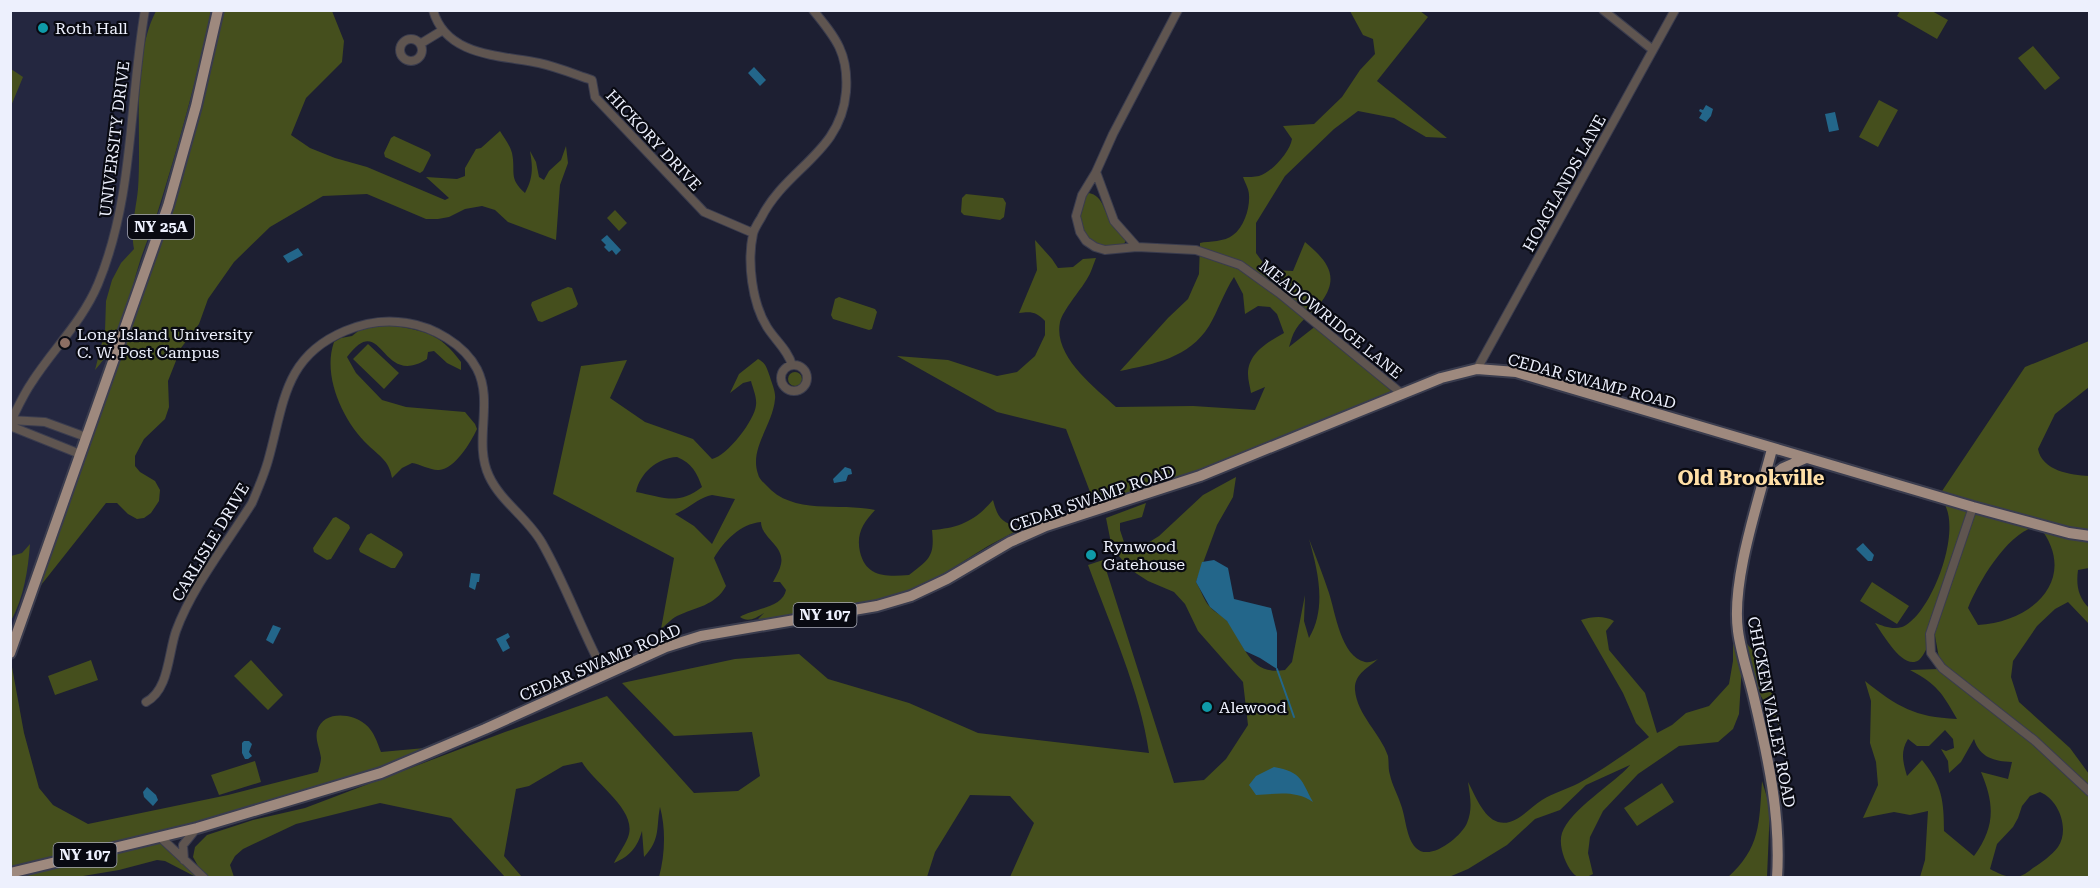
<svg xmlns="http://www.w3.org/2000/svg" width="2100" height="888" viewBox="0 0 2100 888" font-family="'Roboto Serif',serif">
<rect width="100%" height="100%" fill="#1d1f32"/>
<path fill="#242740" d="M11,11h207l-35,144 -172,498z"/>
<path fill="#454f1d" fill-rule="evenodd" d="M156,11h55c-14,68 -33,136 -54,203 -5,16 -12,31 -17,47 -12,38 -17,79 -45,109l10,-39 1,-30 6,-21 9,-17 13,-14c-4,-21 2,-39 4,-60 4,-54 -7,-130 18,-178z
M218,11h114l12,30 -2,21 -36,36 -15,37 19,13 25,10 32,9 78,33 4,-2 -23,-21 31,2 8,-3v-8l11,-19 5,-1 19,-17c4,7 10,14 12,22 4,19 -4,25 13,40 8,-15 8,-25 5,-42l6,11 3,15 5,3 5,-9 12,-11 5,-14 2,17 -8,22 -4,55 -48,-18 -13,-12 -13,-4 -17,3 -16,8 -11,2h-12l-59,-25 -44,2 -53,31 -36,35 -26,37 -9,25 -18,24 -13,33 1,26 -4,12 -21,20 -9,17v10l5,6 15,9 5,9 -1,11 -8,12 -7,5 -7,1 -9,-5 -11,-11h-11l-76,96 124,-349z
M1350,11h70l8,6 -51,64 70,57 -21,-1 -32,-19 -36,-7 -24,18 -49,47 -29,47v30l8,11 11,6 18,1 12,-29c20,17 36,33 17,59 -8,11 -19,17 -26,28 -4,6 -5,12 -7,18l28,-22 84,68 -304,117 -31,-81 -69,-17 -100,-56 51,4 49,16 20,-4 18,-16 10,-21v-14c-8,-9 -14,-10 -26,-8l18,-43 -2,-30 17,19 6,9 15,-1 10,-8 13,-1c-3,7 -5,15 -9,21 -7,12 -24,31 -27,43 -7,34 34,65 56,85l77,-1 62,4 10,-23 -14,6c-1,-6 -3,-13 -3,-19 0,-21 20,-32 36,-41l-7,-19 -7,-7 -12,-1 -13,8 -2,-20 -9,-17c-10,15 -16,34 -25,49 -20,32 -55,38 -89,45l48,-53 20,-19 11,-25 1,-31c9,-2 25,-1 33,-8 11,-8 17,-27 16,-40 0,-6 -4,-12 -6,-18 5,0 12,0 16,-1 13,-4 31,-24 33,-37l-9,-13 31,-2 28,-27 18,-27 15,-16 -2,-15 -10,-4z
M1900,11h32l16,9 -11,19 -40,-23z
M2033,46l27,32 -15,12 -27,-32z
M11,69l12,8 -12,29z
M1879,100l19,10 -20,37 -19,-10z
M394,136l35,16 2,3 -8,16 -3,2 -35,-16 -1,-4 7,-15z
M1089,193c14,3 14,16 21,27 4,8 10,14 16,20l-3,6c-33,11 -60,-29 -34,-53z
M966,194l37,4 3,5 -2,14 -4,3 -36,-5 -3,-3 1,-14z
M615,210l12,13 -8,8 -12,-13z
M568,287l4,1 6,16 -2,3 -34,15 -4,-1 -7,-16 1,-3z
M839,297l36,12 2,3 -5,17 -3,1 -36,-11 -2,-4 4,-16z
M389,325c35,6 50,7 72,37v8l-14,-7 -13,-12 -6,1 -1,7c-47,30 -44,-50 -80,-2l9,16 26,27 24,7 59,5 10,12 2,5c-6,13 -22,40 -38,41 -7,1 -19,-6 -27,-7l-10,5 -10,10c-3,-18 -13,-22 -24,-33 -25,-24 -46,-69 -34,-103l7,-4 11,-2 10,-8z
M2089,341v46l-34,27 -17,35c4,22 33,26 51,27v92l-11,2c-2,15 0,27 11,38v16l-21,-22 -13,7 -18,17 -24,35 -2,16 8,25 51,46 19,26v103h-169l5,-17 3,-49 -18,4 -16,-3 -31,6 15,-33 -2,-23 -6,-19 1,-42 -6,-20c33,26 49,36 92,38 -15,-26 -19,-34 -47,-49l29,-1v-11l-4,-22c-6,6 -11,20 -16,24 -16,11 -36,-26 -44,-37 8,3 18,7 27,4 31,-12 66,-110 36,-130l87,-130zM2039,526c41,52 -6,96 -61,99l-10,-17c10,-25 41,-79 71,-82zM1945,730l8,9 1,9 -8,3 -5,-2 7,12 1,12 12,-11 13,-23c6,19 20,22 38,23l-4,17 -27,-7c14,33 14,55 -7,84l-30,-25c0,-30 -2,-47 -22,-71l-15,16c-4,-14 -7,-24 1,-37l9,7h12zM2040,792c19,8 30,37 18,55 -6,8 -17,16 -25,21 -5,4 -10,8 -17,9 -9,1 -18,-4 -26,-8l7,-25 16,-17 5,-9 4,-12 8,-10z
M368,344l31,29 -15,16 -31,-30z
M758,359c8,4 9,10 12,18 2,7 6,15 5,22 -2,26 -26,49 -17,75 1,5 5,8 8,11 27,31 73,17 109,25 -12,13 -19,24 -15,42 6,25 26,25 49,23 20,-16 26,-18 23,-45 27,-2 43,-9 61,-30 5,19 9,23 29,28l-34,18 -69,43 -38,12 -95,17 -28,1 6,-6c-8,5 -16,10 -24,4 12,-8 43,-9 46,-27l-6,-8h-7c3,-6 7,-12 8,-18 4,-18 -20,-26 -20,-42 -21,2 -37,19 -47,36l12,28c-11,20 -30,21 -49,30 -6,3 -11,9 -16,13l13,-71 -121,-64 28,-128 46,-6 -17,38 35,24 48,17 19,20c15,-3 43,-39 44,-54 1,-8 -3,-16 -5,-24l-8,2 -13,10 9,-19zM677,457c15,6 20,16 25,30 -24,19 -39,10 -66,5 4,-19 21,-34 41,-35zM712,495l23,4 -23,45 -18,-18 -19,-12c13,-5 23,-16 37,-19z
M788 379a7 7 0 1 1 14 0a7 7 0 1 1-14 0Z
M1236,477l-3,20 -16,28 -21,57c5,8 8,19 14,25 5,6 14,9 18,15 17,23 21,54 57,48l7,-8 13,-67 -1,26 5,17c18,-30 9,-67 0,-99 7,18 14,36 20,54 6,18 12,64 36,69 4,1 9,-1 13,-3 -10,9 -24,15 -23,31 2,25 26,44 33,66 1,6 0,13 2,19 2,10 8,20 11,30 5,13 5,33 15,43 14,14 45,-11 51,-25 6,-14 3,-27 1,-41 7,13 15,35 30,40 17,5 31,-14 44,-22 11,-7 25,-11 37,-17 25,-14 47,-30 70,-46l-13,-14 -13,-30 -42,-73c11,-3 22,-5 33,1l-8,10 3,19 36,43 12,40 15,-8 14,-12 23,-7 20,-22 4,-23v-34l25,30 14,35 7,34 -37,-61 -3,49 -6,15 -15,13 -39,4 -41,28 -35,37 -13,26 -2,16 5,21c-8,4 -15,6 -21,-2 -7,-9 -14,-27 -10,-39 8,-24 52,-49 68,-68l-44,20 -26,25 -25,9 -28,26 -39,24 -19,8h-439l24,-54 -24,-27 -40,-1 -35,57 -8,25h-268c6,-22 7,-48 1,-70 -4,20 1,32 -16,50l-2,-26c-5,17 -12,25 -28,32 4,-9 13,-20 15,-29 6,-26 -35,-51 -47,-72l-19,4 -34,20 -13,3 -12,67 18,21h-17l-54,-59 -71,-15 -84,21 -53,25 -8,7 -5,9 4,12h-30l-11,-20 2,-10 12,-12 46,-15 52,-12 200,-76 102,-36 87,97 44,-2 22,-15 -8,-44 -78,4 -52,-53 113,-24 64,-5 29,25 81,24 69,30 171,20c-8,-60 -40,-131 -61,-188l15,-5 71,223 30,-3 22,-21 22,-34 -5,-43 -45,-51 -13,-27 -11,-12 -26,-11 -17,-11 -19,-22 -6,-30 40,-15 -4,14 -22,6v7l5,15 18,1 16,-10 44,-41z
M336,517l13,8 1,3 -19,31 -4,1 -13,-8 -1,-4 20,-30z
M371,533l31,19 1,3 -8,13h-4l-31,-16 -1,-3 8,-14z
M30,544c-2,26 -6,53 -19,77v-65l11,-3z
M1872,582l37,24 -12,18 -37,-23z
M10,656l14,77 15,55 14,17 35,19 140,-29 90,-23c1,-4 3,-10 3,-14 -1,-9 -6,-18 -4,-27 6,-21 35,-18 48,-7 9,7 12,18 16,28l66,-6 -27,11 -256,80 38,40h-6l-31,-16 -8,-1 -38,10 -42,7h-66z
M91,660l7,20 -43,15 -7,-19z
M251,660l32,35 -15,15 -34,-34z
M255,761l6,21 -42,13 -8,-20z
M1762,781l8,26 -3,70 -40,1c34,-30 32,-55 35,-97z
M1662,783l12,19 -37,24 -13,-18z"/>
<path fill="#23668a" d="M754,67l12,13 -6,6 -12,-13z
M1706,105l7,4 -2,7 -5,6 -7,-4 3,-5 -3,-2 1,-2 3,1z
M1835,112l4,18 -10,2 -4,-18z
M607,235l14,15 -5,5 -4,-5 -3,2 -5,-5 2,-2 -5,-5z
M298,248l5,7 -15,8 -5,-7z
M845,467l6,2 1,5 -4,1 -2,6 -12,2 -1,-4z
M1863,543l11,12 -2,6h-4l-12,-12z
M1214,560l14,8 6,31 37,9 6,25v36l-17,-11 -15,-7 -18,-30 -17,-14 -14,-25 6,-20z
M471,573l9,1 -1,8h-2l-2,8 -6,-3z
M273,625l8,3 -8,16 -7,-4z
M508,633l2,4 -4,3 4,8 -7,4 -7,-13z
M244,741h5l3,3 -3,8 3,4 -4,3h-3l-3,-6v-10z
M1274,767c28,5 27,13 39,35 -17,-12 -37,-8 -57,-7l-7,-10 7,-9z
M147,787l9,8 2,5 -5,6 -9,-9 -1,-5z"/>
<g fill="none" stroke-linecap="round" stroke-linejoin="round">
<path stroke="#23668a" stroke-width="2" d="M1277,669l17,48"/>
<defs>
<path id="minor" d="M433,10c13,47 68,45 106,53 18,4 35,11 53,17l3,17 109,115 49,21
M1178,10l-65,124 -17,38 -14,23 -6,21 4,16 6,9 9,6 10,3 32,-3 59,3 44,15 39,28 122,100
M1603,10l50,40
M400 50a11 11 0 1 1 22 0a11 11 0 1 1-22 0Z
M420,44l23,-14
M1096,172l18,49 23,26
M792,365c-4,-15 -17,-25 -25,-38 -15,-24 -20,-65 -14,-93 1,-5 5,-11 8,-16 25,-50 80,-65 85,-126 3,-38 -10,-54 -33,-82
M781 378a13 13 0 1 1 26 0a13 13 0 1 1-26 0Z
M1477,369l198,-359
M10,420l35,2 41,15
M10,423c7,-14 13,-28 22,-41 21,-33 50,-60 66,-98 36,-87 31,-182 47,-274
M10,426l70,28
M1973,507l-43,127 1,19 11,15 92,72 56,52
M146,702c23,-12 22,-48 30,-71 16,-44 51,-88 76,-128 6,-14 12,-28 16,-42 16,-56 15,-104 77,-130 21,-9 40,-12 62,-8 26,4 57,21 70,46 17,33 -4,73 12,107 12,26 39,42 53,67 24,42 40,89 63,131
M160,837l44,41
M184,860l-1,-15 13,-16"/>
<path id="major" d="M1772,449c-13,51 -41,131 -34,182 3,23 11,45 16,67 14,59 27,118 23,180
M1764,483l19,-15 23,-10
M10,653l158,-447 28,-100 22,-96
M10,873l187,-45 184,-55 104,-44 181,-82 35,-11 176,-30 34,-10 36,-17 63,-37 36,-16 154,-50 241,-98 36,-9 39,3 457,135 96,26 21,3"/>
</defs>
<use href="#minor" stroke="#3a3c4e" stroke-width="10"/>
<use href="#major" stroke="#3a3c4e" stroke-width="14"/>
<use href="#minor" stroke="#5f5550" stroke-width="8"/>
<use href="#major" stroke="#9e897e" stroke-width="10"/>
</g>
<g fill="#0f9aa8" stroke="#090a12" stroke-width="2">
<circle cx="43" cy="28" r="6"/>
<circle cx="1091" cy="555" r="6"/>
<circle cx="1207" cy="707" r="6"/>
</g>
<circle fill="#8d6e63" stroke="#090a12" stroke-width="2" cx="65" cy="343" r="6"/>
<g text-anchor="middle" stroke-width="4.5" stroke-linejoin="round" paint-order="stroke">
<g fill="#090a12" stroke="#a9abb6" stroke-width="1.5">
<rect x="128" y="215" width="66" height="24" rx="4.5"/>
<rect x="793.5" y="603" width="63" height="24" rx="4.5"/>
<rect x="53.5" y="843" width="63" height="24" rx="4.5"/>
</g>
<g font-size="15" font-weight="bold" fill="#edf0fd">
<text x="161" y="232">NY 25A</text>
<text x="825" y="620">NY 107</text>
<text x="85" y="860">NY 107</text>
</g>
<g font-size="16" fill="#edf0fd" stroke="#090a12" text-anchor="start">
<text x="55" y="34">Roth Hall</text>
<text x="77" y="340">Long Island University<tspan x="77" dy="18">C. W. Post Campus</tspan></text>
<text x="1103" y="552">Rynwood<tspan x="1103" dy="18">Gatehouse</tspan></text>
<text x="1219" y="713">Alewood</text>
</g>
<g font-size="16" fill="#edf0fd" stroke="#090a12">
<text transform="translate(114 139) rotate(-83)" y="6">UNIVERSITY DRIVE</text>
<text transform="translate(654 140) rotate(47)" y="6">HICKORY DRIVE</text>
<text transform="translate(1564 183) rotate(-61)" y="6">HOAGLANDS LANE</text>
<text transform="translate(1331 319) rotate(39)" y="6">MEADOWRIDGE LANE</text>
<text transform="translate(1592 381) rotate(15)" y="6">CEDAR SWAMP ROAD</text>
<text transform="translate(1092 498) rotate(-19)" y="6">CEDAR SWAMP ROAD</text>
<text transform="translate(210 542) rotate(-59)" y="6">CARLISLE DRIVE</text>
<text transform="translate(600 662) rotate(-23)" y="6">CEDAR SWAMP ROAD</text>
<text transform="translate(1772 712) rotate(79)" y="6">CHICKEN VALLEY ROAD</text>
</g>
<g font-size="20" font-weight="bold" fill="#ffdfa7" stroke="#090a12">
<text x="1751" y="485">Old Brookville</text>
</g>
</g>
<rect width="2100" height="888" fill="none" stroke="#edf0fd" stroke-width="24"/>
</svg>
